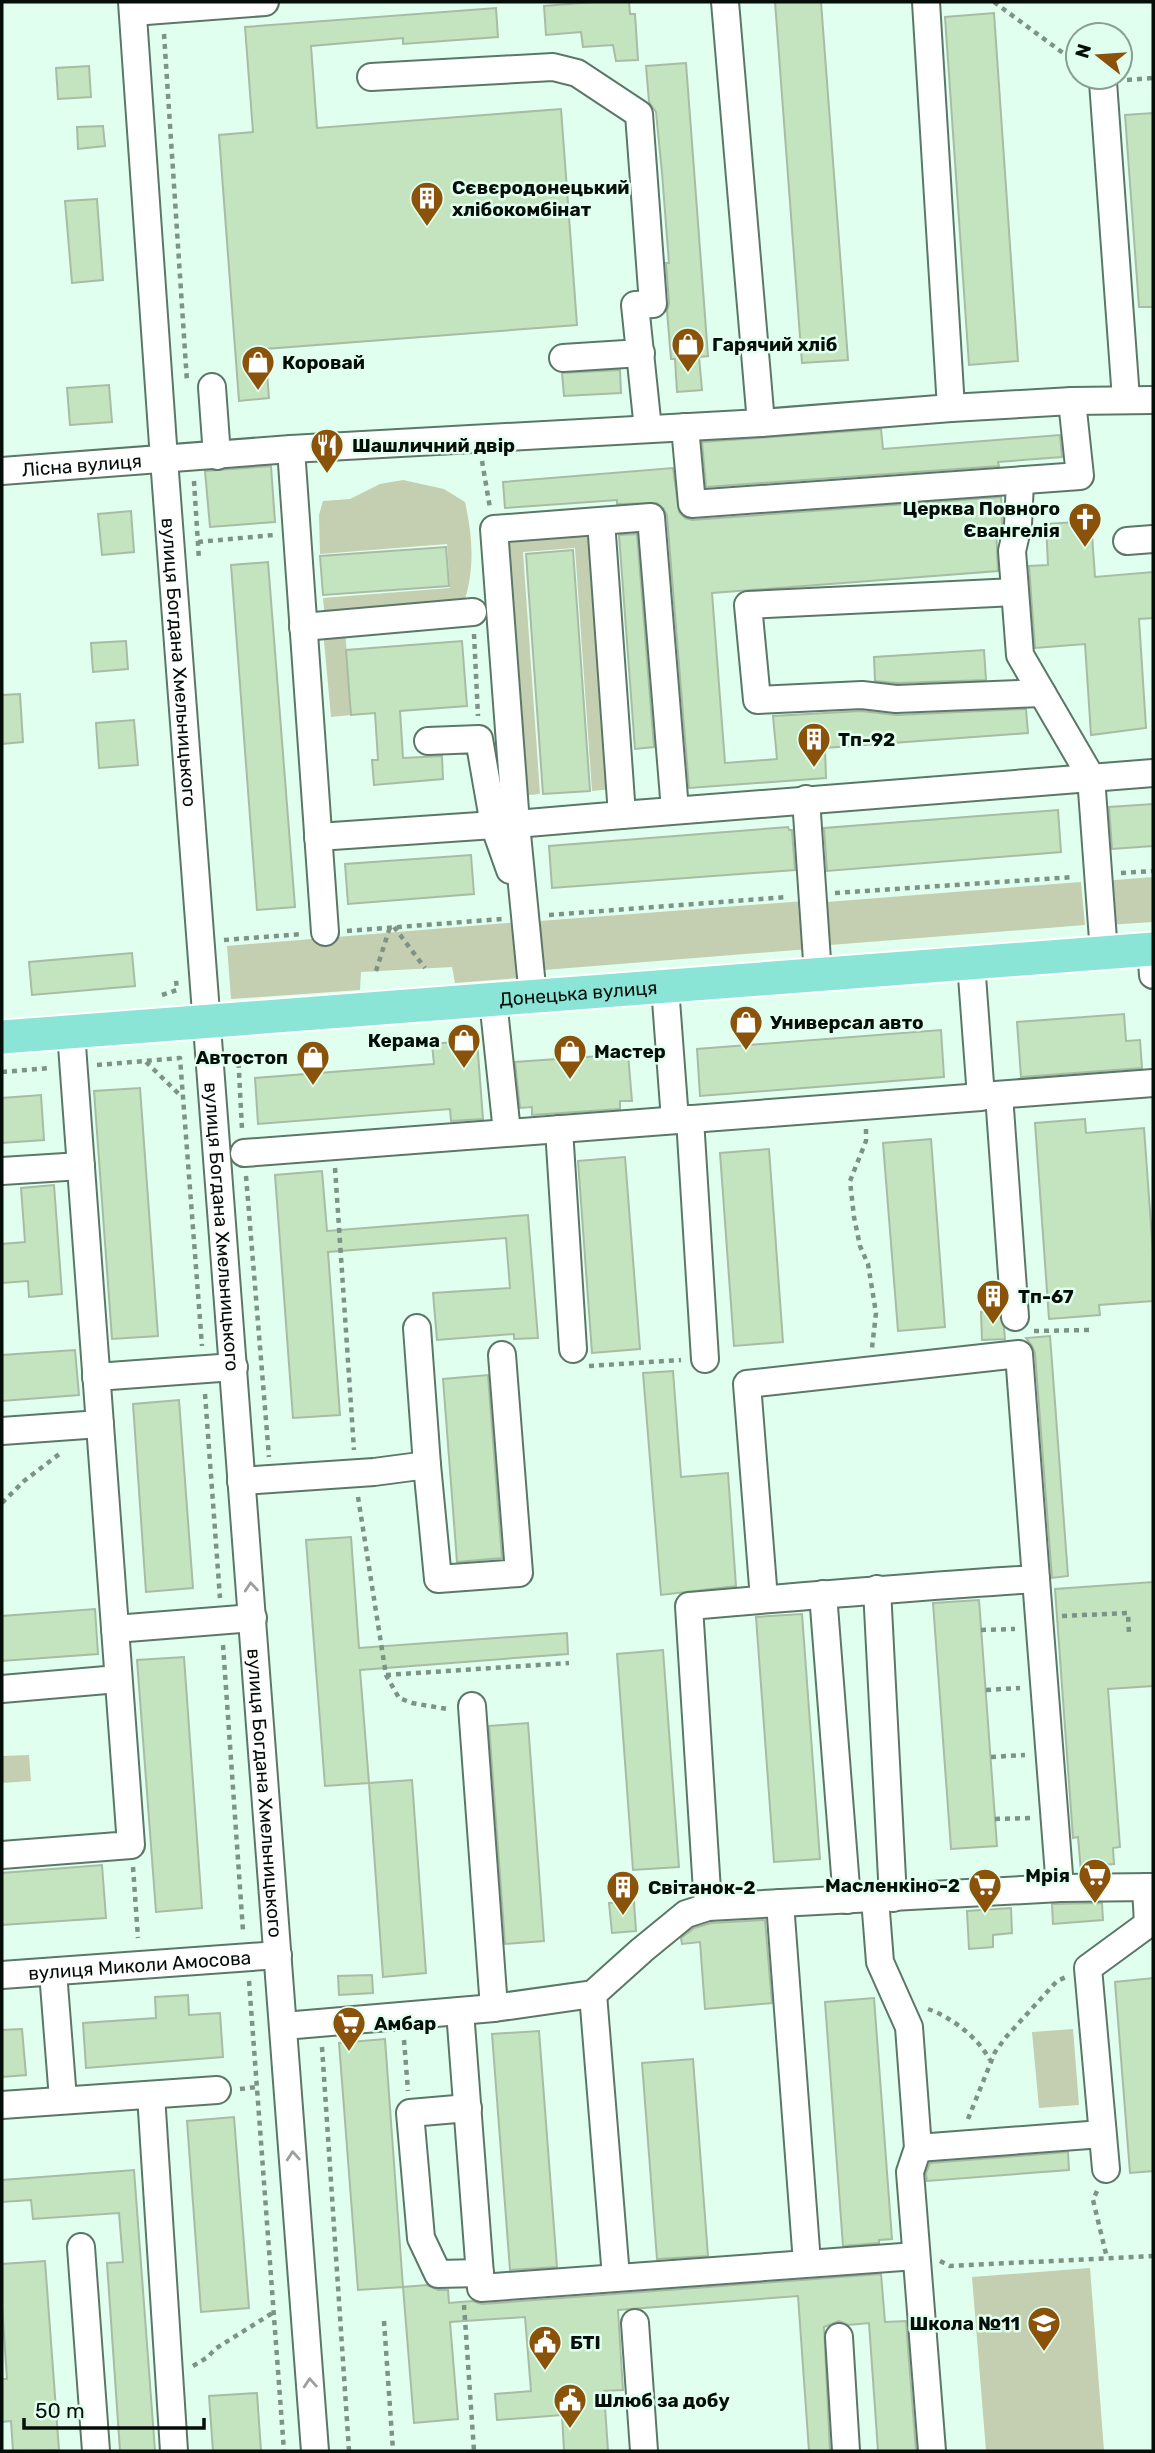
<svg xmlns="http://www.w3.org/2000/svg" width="1155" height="2453" viewBox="0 0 1155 2453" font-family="Rubik,sans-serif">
<rect width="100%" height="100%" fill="#e0ffee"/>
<path fill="#c4ceb0" d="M403,480l41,9 21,13c8,36 10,68 -2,104l-138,13 -2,-21 127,-10 -3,-44 -127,10 -1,-39 4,-14 27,-2 30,-15z
M570,531l19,5 7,13 17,240 -21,2 -17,-243 -52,4 17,242 -21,2 -18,-261z
M345,628l6,87 -20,2 -8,-87z
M1153,877v45l-46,3 -4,-44z
M1081,882l4,43 -255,20 -3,-43z
M805,901l4,48 -265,21 -4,-49z
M520,922l-1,56 -64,5 -3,-16 -91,5 -1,18 -129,9 -4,-53z
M29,1755l2,26 -29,2v-27z
M1073,2029l6,76 -40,3 -7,-76z
M1090,2268l14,183h-118l-14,-174z"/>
<path fill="#c3e4be" stroke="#a8bca5" stroke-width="2" d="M594,2h35l1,12h5l3,46 -22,1 -3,-16 -30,2 -2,-15 -35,3 -2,-29z
M775,2h46l27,358 -46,3z
M496,8l2,29 -95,7v-6l-92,8 6,82 244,-19 16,216 -312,24 4,49 -30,3 -20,-266 34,-3 -8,-105z
M994,13l24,348 -49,4 -24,-348z
M686,63l22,293 -9,1 3,33 -25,2 -2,-33h-4l-4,-48 2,-8 -3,-40h3l-7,-90 -6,-61 -7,-10 -3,-36z
M89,66l2,31 -33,2 -2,-31z
M1153,113v194h-14l-14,-192z
M103,126l2,20 -27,3 -1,-22z
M97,199l6,81 -31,3 -7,-82z
M620,370l1,23 -57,3 -2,-23z
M109,385l3,37 -42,3 -3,-37z
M881,429l2,20 177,-14 2,22 -64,5 1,4 -293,21 -4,-45z
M271,466l4,56 -65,5 -5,-56z
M673,468l6,44 6,6 7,2 309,-23 1,26v3l-6,1 2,44 -286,22 13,170 52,-4 -4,-43 88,-5 36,4 129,-6 2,24 -203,15 1,30 -137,10 -22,-272 -3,-7 -7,-6 -40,1v-4l-112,8 -2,-26z
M131,511l3,41 -32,3 -4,-41z
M1091,521l4,56 58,-5v46l-14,1 7,109 -55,7 -6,-91 -50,4 -6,-82 19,-1 -2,-41z
M637,534l17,213 -19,2 -16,-214z
M446,547l3,39 -126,9 -3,-39z
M573,550l17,241 -47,3 -17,-240z
M268,562l27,345 -38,3 -26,-345z
M126,641l2,28 -35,3 -2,-29z
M462,641l5,65 -67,5 3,47 39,-2 1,23 -69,6 -2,-25h6l-3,-47 -24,2 -5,-65z
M984,650l2,30 -89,3 -22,-2 -1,-24z
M20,694l3,48 -21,2v-49z
M134,720l4,45 -39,3 -3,-45z
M1153,804v42l-41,3 -3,-42z
M1058,810l3,42 -234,19 -3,-43z
M788,827l1,3h3l3,40 -243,18 -3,-42z
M471,855l3,39 -126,10 -3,-40z
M132,953l3,33 -103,9 -3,-33z
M1124,1014l2,27 14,-1 2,28 -121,9 -4,-55z
M941,1030l3,47 -244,19 -3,-47z
M477,1040l6,79 -32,2 -1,-12 -192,15 -3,-46 179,-14 -2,-20z
M628,1054l4,47h-12v8l-88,6v-8l-12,1 -5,-46z
M140,1088l18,248 -46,3 -18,-248z
M41,1095l3,45 -42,3v-45z
M1085,1119l1,14 58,-5 9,125v48l-54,4 1,10 -51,4 -14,-196z
M931,1139l14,188 -47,4 -15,-188z
M769,1149l14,193 -49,4 -14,-193z
M625,1157l15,192 -48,4 -14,-192z
M322,1171l5,60 201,-16 10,123 -24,1v-5l-77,6 -4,-47 77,-5 -4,-50 -178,14 12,163 -47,3 -18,-243z
M54,1185l8,109 -33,3 -1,-16 -26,2v-39l23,-2 -4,-54z
M999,1311l5,17 1,11 -23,1 -1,-28z
M1050,1336l18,240 -16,2 -17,-225 -3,-7 -6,-8z
M75,1350l4,45 -77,6v-46z
M673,1371l8,106 47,-4 8,113 -75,9 -18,-222z
M488,1375l14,183 -45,4 -14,-183z
M179,1400l14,188 -47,4 -13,-188z
M351,1537l8,111 208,-15 1,21 -208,16 9,113 -44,3 -19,-246z
M1153,1582v104l-45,3 12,158 -7,1 1,16 -14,1v7h-19l-3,-35 -5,1 -18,-249z
M979,1600l18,246 -46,3 -18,-246z
M95,1609l3,45 -96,7v-45z
M802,1614l18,245 -46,3 -18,-245z
M663,1650l16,217 -46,3 -16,-216z
M184,1657l18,251 -46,4 -19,-252z
M528,1723l16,218 -39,3 -16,-218z
M412,1780l14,193 -43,4 -14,-194z
M102,1865l4,53 -104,7v-52z
M634,1902l2,29 -24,2 -3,-30z
M1102,1903l1,17 -50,4 -1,-20z
M1011,1908l1,25 -19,2v12l-24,2 -2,-38z
M765,1920l7,83 -67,6 -5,-67 -18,2 -1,-6 13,-10 17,-5z
M372,1975l1,18 -34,2 -1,-19z
M1153,1978v193l-23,2 -15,-191z
M188,1995l1,20 31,-2 3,44 -137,11 -3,-45 73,-5 -1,-21z
M874,1998l18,241 -13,1v3l-36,3 -18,-244z
M22,2029l4,46 -24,2v-47z
M539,2031l18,236 -47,3 -18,-236z
M385,2039l18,248 -45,3 -19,-247z
M693,2059l15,197 -51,3 -15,-196z
M234,2117l15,191 -48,4 -14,-191z
M1068,2152l1,18 -142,11 -1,-8 4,-10z
M134,2170l21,281h-35l-13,-188 16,-1 -4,-49 -86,6 -2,-19 -29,2v-22z
M45,2261l14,189 -46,1 -2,-30 -9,1v-43h5l-5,-74v-41z
M881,2274l4,48 21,-1 10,130h-38l-9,-128 -21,2 -9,-4 -15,6 6,124h-21l-11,-155 -180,14 5,80 -19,1 4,60h-44l-2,-36 -65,5 -2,-26 36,-3 -6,-74 -75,5 8,97 -44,4 -11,-136 24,-2 11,5h10l1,13 23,-2 10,3z
M257,2393l4,58h-48l-4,-55z"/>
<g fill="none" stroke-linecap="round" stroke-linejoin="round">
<defs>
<g id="minor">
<path id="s1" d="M132,2l32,457 151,1992"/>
<path d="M725,2l36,421"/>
<path d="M926,2l25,406"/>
<path d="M133,12l132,-10"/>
<path d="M371,77l182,-10 24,6 62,41 14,190 -18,1 13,124"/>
<path d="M1103,82l23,317"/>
<path d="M563,358l78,-5"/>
<path d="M212,387l5,69"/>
<path d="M685,427l7,77 388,-28 -8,-75"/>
<path d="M291,449l34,483"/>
<path id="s2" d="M2,471l289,-22 470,-26 190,-15 121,-7 81,-1"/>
<path d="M1020,482l-2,43 -6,26 8,104 71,122 13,176"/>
<path d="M1127,541l26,-2"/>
<path d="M1015,592l-267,13 9,95 105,-5 34,4 146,-6"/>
<path d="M303,627l170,-15"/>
<path d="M428,741l51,-2 15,86 16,45"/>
<path d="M806,799l12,176"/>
<path d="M622,815l531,-42"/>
<path d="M516,824l106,-9 -21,-294"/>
<path d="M318,837l176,-12"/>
<path d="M1151,949l2,26"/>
<path d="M665,987l10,133"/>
<path d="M533,997l-17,-173 -22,-295 157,-12 24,293"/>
<path d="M493,1000l14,132"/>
<path d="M999,1095l16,222"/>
<path d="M982,1096l171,-13"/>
<path d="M690,1119l15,240"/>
<path d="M559,1129l14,220"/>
<path d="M244,1153l737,-56 -10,-134"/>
<path d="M2,1171l79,-5"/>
<path d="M96,1377l138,-10"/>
<path d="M2,1431l98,-7"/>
<path d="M427,1465l11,114 81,-6 -17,-218"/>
<path d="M241,1481l133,-9 53,-7 -10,-137"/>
<path d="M1036,1579l24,309"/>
<path d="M877,1589l16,309"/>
<path d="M823,1594l24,306"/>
<path d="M115,1629l138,-11"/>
<path d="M2,1689l116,-10"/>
<path d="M472,1706l22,302"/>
<path d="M2,1855l129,-10 -60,-813"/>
<path d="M875,1899l5,63 29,65 9,121 -8,24 22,279"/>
<path d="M780,1903l27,360"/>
<path d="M708,1907l-19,-301c116,-10 231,-20 347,-27l-17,-225 -272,30 17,215"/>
<path d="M53,1972l10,127"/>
<path id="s3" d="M2,1975l276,-20"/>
<path d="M593,1994l23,283"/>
<path d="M460,2011l21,277 435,-32"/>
<path d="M284,2026l210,-18 99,-14 49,-44 44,-36 22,-7 352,-19 93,-1"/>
<path d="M151,2095l23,356"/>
<path d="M2,2105l215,-15"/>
<path d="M468,2108l-58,5 11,125 17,36 42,-1"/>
<path d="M918,2148l184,-14"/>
<path d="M1106,2169l-18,-201 60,-44 -2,-37"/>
<path d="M81,2247l15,204"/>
<path d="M635,2323l9,128"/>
<path d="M839,2337l7,114"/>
</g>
<g id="major">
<path id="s4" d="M2,1037l1151,-88"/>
</g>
</defs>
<use href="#minor" stroke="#5c7768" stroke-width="30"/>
<use href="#major" stroke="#fff" stroke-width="37"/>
<path stroke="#7e9387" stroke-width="4.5" stroke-dasharray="5 5" stroke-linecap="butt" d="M994,2l84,62
M164,34l23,348
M1127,80l26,-2
M482,461l8,47
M194,481l5,79
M198,542l76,-7
M474,634l4,82
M1121,873l32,-2
M835,893l239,-16
M549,915l239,-18
M394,927l31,41
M347,931l155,-12
M224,940l79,-6
M376,971l14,-44
M162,995l15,-5 -1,-10
M238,1053l4,76
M146,1062l35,34
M97,1065l83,-7 22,288
M2,1072l48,-4
M866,1129v12l-16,40 4,36 6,29 8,18 8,49 -4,35
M335,1168l19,282
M246,1176l23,281
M1034,1331l55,-1
M589,1366l92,-6
M205,1394l15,204
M358,1497l28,178 13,23 13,5 35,6
M2,1503l22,-22 38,-29
M1062,1616l66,-3 1,21
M981,1630l34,-1
M223,1645l20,286h-2
M386,1675l183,-12
M986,1690l34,-2
M991,1757l34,-2
M995,1819l38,-1
M133,1867l5,71
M249,1981l35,470
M928,2009c25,9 50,29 62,51
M404,2040l4,51
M322,2047l27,404
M240,2089l17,-2
M968,2119l27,-67 11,-15 51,-56 9,-4
M1097,2191l-4,9 14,58
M940,2261l10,5 203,-10
M464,2305l10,146
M384,2321l9,130
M193,2366l15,-9 7,-8 59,-37"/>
<use href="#minor" stroke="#fff" stroke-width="26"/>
<use href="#major" stroke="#8be5d7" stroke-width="33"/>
</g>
<defs><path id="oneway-chevron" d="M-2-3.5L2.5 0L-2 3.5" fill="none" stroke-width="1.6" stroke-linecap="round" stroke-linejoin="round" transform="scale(1.75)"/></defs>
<g stroke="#9b9f9d">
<use href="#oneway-chevron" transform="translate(251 1587) rotate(-95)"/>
<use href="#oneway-chevron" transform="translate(293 2156) rotate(-94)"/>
<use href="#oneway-chevron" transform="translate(310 2383) rotate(-94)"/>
</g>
<defs>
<symbol id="building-pin" viewBox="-11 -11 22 30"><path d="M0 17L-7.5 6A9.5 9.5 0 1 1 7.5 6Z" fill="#8b5209" stroke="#e0ffee"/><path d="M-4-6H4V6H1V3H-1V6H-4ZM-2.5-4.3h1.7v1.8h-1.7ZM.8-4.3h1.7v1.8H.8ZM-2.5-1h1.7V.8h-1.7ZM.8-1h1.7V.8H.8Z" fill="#fff"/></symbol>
<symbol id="shop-pin" viewBox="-11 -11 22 30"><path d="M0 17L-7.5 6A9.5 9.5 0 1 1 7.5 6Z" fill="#8b5209" stroke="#e0ffee"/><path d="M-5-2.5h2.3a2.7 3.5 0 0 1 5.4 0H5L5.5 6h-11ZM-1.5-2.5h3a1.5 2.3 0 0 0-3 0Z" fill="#fff"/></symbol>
<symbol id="restaurant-pin" viewBox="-11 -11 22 30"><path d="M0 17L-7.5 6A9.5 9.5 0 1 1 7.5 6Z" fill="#8b5209" stroke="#e0ffee"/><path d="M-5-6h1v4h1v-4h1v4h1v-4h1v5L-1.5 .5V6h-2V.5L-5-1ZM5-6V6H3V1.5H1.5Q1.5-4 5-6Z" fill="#fff"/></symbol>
<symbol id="church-pin" viewBox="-11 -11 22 30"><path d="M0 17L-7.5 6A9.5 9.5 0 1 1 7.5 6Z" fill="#8b5209" stroke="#e0ffee"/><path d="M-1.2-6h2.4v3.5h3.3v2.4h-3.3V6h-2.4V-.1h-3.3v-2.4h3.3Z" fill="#fff"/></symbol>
<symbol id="supermarket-pin" viewBox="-11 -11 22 30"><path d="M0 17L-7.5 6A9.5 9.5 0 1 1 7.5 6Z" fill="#8b5209" stroke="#e0ffee"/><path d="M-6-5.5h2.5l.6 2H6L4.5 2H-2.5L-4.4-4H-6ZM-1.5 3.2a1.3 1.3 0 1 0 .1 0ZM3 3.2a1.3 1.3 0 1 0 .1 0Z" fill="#fff"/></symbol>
<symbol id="school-pin" viewBox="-11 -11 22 30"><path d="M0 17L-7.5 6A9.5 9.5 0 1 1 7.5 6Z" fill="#8b5209" stroke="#e0ffee"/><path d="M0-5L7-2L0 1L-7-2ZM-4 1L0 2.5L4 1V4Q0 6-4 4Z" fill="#fff"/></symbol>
<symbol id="civic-pin" viewBox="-11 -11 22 30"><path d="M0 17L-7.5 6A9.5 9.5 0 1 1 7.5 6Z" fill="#8b5209" stroke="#e0ffee"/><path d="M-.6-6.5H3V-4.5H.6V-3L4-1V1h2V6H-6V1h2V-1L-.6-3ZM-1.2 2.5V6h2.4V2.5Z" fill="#fff"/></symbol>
</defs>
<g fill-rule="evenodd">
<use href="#building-pin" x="408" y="179" width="38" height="52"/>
<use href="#shop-pin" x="669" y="325" width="38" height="52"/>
<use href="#shop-pin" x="239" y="343" width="38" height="52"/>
<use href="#restaurant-pin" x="308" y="426" width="38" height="52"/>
<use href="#church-pin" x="1066" y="500" width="38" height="52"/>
<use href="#building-pin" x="795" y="720" width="38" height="52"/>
<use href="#shop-pin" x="727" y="1003" width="38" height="52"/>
<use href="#shop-pin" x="445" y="1021" width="38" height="52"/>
<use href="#shop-pin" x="551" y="1032" width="38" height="52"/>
<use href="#shop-pin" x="294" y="1038" width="38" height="52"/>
<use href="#building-pin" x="974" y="1277" width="38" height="52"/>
<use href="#supermarket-pin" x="1076" y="1856" width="38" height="52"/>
<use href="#supermarket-pin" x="966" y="1866" width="38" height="52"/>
<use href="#building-pin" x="604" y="1868" width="38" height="52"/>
<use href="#supermarket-pin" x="330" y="2004" width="38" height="52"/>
<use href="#school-pin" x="1025" y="2304" width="38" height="52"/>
<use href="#civic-pin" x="526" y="2323" width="38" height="52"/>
<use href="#civic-pin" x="551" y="2381" width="38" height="52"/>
</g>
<g text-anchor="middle" stroke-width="5" stroke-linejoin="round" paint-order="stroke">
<g font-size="19" font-weight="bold" fill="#050e09" stroke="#e0ffee" text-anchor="start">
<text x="452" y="194">Сєвєродонецький<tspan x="452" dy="22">хлібокомбінат</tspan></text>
<text x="712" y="351">Гарячий хліб</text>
<text x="282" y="369">Коровай</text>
<text x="352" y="452">Шашличний двір</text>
<text x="1060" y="515" text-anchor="end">Церква Повного<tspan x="1060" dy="22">Євангелія</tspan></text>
<text x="838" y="746">Тп-92</text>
<text x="770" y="1029">Универсал авто</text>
<text x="440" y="1047" text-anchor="end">Керама</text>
<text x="594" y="1058">Мастер</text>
<text x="288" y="1064" text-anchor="end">Автостоп</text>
<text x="1018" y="1303">Тп-67</text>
<text x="1070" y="1882" text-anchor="end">Мрія</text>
<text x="960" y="1892" text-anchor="end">Масленкіно-2</text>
<text x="648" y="1894">Світанок-2</text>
<text x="374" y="2030">Амбар</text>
<text x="1020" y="2330" text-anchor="end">Школа №11</text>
<text x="570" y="2349">БТІ</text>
<text x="594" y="2407">Шлюб за добу</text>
</g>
<g font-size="19" fill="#050e09" stroke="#e0ffee">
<text dy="7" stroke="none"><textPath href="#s2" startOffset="80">Лісна вулиця</textPath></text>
<text dy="7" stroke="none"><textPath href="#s1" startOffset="662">вулиця Богдана Хмельницького</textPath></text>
<text dy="7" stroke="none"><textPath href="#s4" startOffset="578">Донецька вулиця</textPath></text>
<text dy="7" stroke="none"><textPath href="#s1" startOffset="1228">вулиця Богдана Хмельницького</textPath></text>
<text dy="7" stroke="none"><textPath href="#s1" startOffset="1796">вулиця Богдана Хмельницького</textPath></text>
<text dy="7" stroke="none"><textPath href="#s3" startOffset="138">вулиця Миколи Амосова</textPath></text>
</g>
</g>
<rect width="1155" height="2453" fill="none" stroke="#050e09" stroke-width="7"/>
<g transform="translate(1099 56) rotate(287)"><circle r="33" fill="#e0ffee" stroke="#889f92" stroke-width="2"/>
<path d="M0-5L12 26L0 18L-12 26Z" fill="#8b5209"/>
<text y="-10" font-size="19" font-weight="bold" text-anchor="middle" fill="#050e09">N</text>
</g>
<path d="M24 2418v10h180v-10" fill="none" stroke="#050e09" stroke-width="3.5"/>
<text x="35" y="2418" font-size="21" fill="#050e09" stroke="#e0ffee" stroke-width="5" paint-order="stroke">50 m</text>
</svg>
